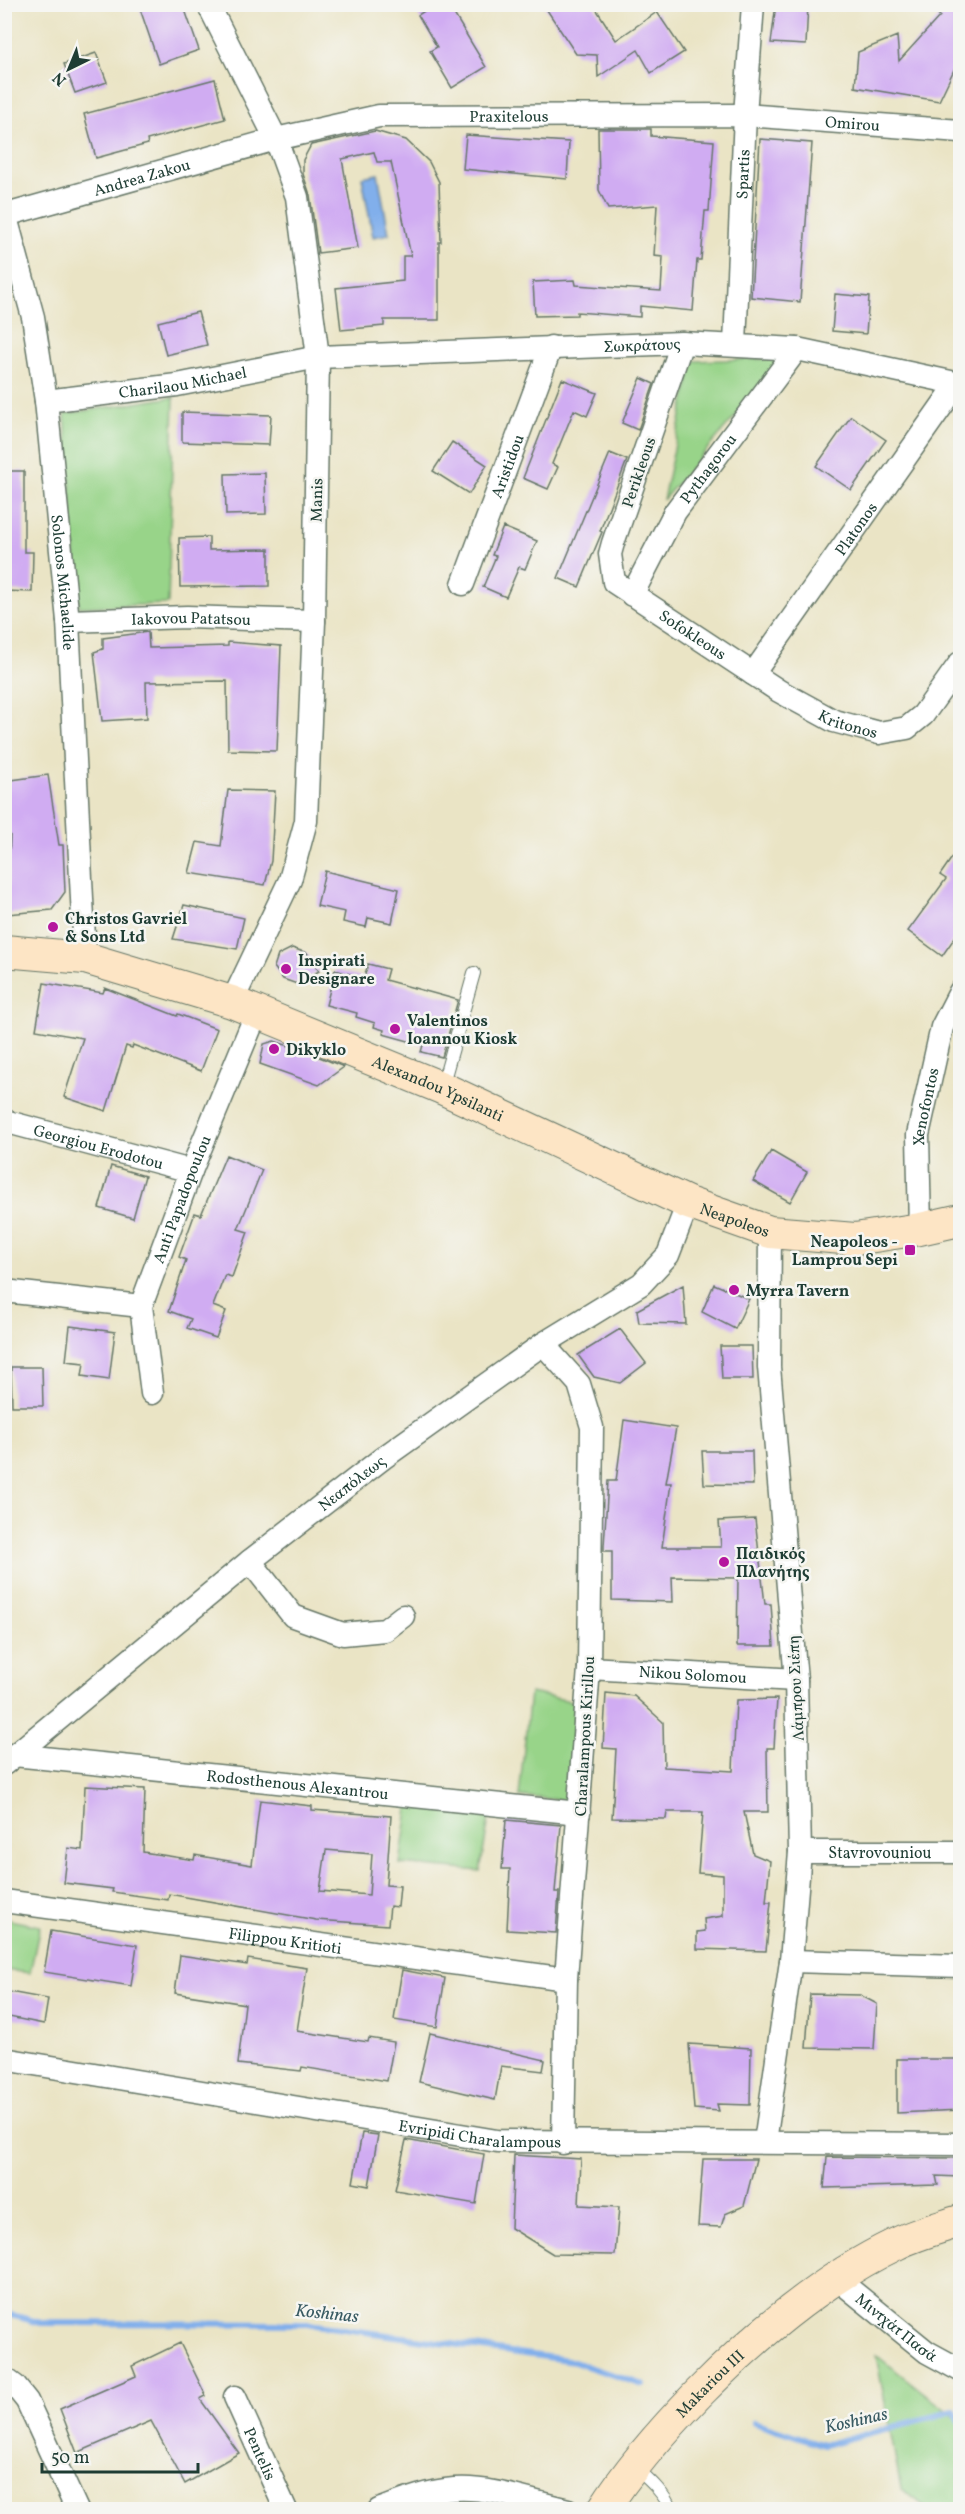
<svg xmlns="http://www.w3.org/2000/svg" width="965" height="2514" viewBox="0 0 965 2514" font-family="Vollkorn,serif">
<rect width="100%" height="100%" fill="#f6f6f2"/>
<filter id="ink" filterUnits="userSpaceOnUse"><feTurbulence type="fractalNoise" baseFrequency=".0167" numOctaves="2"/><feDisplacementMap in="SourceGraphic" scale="12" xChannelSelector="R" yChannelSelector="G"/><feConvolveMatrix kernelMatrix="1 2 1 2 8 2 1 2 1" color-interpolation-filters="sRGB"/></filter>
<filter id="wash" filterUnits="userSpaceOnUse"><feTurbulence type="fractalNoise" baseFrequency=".008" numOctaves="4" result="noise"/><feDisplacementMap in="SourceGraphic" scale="24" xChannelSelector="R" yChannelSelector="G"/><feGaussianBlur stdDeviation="1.35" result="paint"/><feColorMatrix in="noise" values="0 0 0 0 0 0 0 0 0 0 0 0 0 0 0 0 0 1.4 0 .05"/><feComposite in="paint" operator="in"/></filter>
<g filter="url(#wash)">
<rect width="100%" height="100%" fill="#eae4c5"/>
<path fill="#98d489" stroke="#5c885e" stroke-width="1.5" d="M786,358l-123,142 30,-139z
M174,397l-6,207 -89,3 -14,-193z
M530,1693l46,9 -7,99 -50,-5z
M409,1802l81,10 -10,59 -80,-7z
M4,1919l36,7 -10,47 -25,-3z
M876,2355l84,66v88h-32l-27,-21z"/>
<path fill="#81afeb" stroke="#507690" stroke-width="1.5" d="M378,174l11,60 -16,3 -11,-60z"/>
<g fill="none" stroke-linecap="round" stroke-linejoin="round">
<path stroke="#81afeb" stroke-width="6" d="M4,2313l37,10 267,1 260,36 75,25
M754,2422l69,23 131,-34 6,10"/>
</g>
<g id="blocks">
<path fill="#d0acf2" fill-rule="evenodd" d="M153,4h30l16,46 -40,14 -19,-55z
M435,4h13l38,63 -34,21 -22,-37 7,-4 -19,-32z
M543,4h50l23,36 41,-28 27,40 -33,21 -13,-23 -40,27 -1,-22 -21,-1z
M776,4h32l-2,41 -35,-2z
M928,4h32v53l-21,44 -84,-14 3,-35 39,-16 2,25 41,-45z
M96,53l11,29 -32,11 -11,-29z
M215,79l10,40 -78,21 1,4 -52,14 -12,-44z
M598,129h53v7l63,5 -5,70h-4l-4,49h-4l-4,51 -53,-5v11l-63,-5v3l-42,1 -2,-34 42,-2 1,5 85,6 2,-34 -9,-1 3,-51 -49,4 -9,-19z
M375,131l31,9 23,22 10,20 2,60h-2v78h-55v6l-43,4 -5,-42 67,-7v-25h8l-20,-94h-14l-3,-10 -32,7 16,89 -40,5 -8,-58 -7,-21v-14l8,-15z
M466,135l103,7 -2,37 -104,-10z
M760,139l52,4 -12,159 -49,-5z
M835,294l34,3 -3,37 -34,-3z
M198,312l9,33 -41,10 -8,-33z
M641,378l13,6 -16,46 -16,-7z
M562,379l35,14 -10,23 -13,-6 -22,54 6,3 -10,22 -25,-11z
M182,412l89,3 -2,30 -87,-3z
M851,416l35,24 -35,50 -35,-24z
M452,442l35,23 -18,29 -36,-23z
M610,453l17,7 -27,71 2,1 -23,55 -21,-9z
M4,471h20v81h9l-1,40 -28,-1z
M265,473l1,41 -40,1 -1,-41z
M503,527l34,14 -12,28 -6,-2 -13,30 -23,-10 13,-31 -4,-1z
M209,537v13l60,-1v37l-89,1 -1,-49z
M148,632l1,16 79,-2v-4l53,4 -4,105 -49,-1 -1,-69 -81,1 1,36 -45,3 -8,-69 9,-3v-11z
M48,775l11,70h4l2,47 -13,18 -45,4 3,-79 -6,1v-55z
M228,790l47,1 -4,70 -6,24 -76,-12 8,-31 24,4z
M960,846v84l-18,26 -34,-25 38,-52 -6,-4z
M325,871l74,18 -7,34 -24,-5 -2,9 -23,-5 2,-10 -28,-6z
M184,905l60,13 -7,31 -64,-10z
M292,948l15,5 12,18 -22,13 -14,-5 -9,-12 4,-12z
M368,964l20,5 -3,11 73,20 -16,57 -21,-5 2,-7 -40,-11 1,-4 -10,-3 1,-4 -19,-6 1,-4 -31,-8 9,-35 29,8z
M44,983l59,10 2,-5 72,28 1,-2 39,15 -16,42 -68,-26 -1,3 -6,-2 -20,65 -42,-14 19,-59 -47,-8z
M274,1041l33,11 37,15 -25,18 -59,-21 4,-20z
M771,1151l36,21 -17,30 -37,-21z
M226,1155l36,15 -24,59 10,3 -16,45 -7,-2 -12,31 13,5 -10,27 -29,-10 4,-9 -22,-8 17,-51 -7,-3 16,-44 6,2z
M111,1166l34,10 -12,42 -34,-10z
M714,1284l35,15 -14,30 -33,-17z
M683,1285l3,39 -47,-1 -2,-13z
M70,1326l45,6 -6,48 -27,-4 2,-13 -18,-2z
M620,1329l26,34 -26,20 -26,-6 -16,-22z
M720,1346h32l1,33h-31z
M11,1367h31l1,39h-31z
M624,1420l52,8 -10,55h5l-9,64h59l-2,-26 36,-2 10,85h6l3,42h-37l1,-68 -66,-1 1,25 -61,-2v-49h-8v-5l4,-65h8z
M702,1451h50l1,34 -49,-1z
M606,1693l28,3 29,26 1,45 69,4 3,-71 41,-1 -3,49h-7l1,64h-24l9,42 17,7 -4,41h5l-5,49 -69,-2v-17l8,-1 -1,-12 19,-3v-41l-25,-2 5,-61h-36l-1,7 -54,-1 4,-69 -13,-1z
M85,1786l60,3 -2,63 51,8 1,-5 57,10 8,-65 52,6v4l79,6 -5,69 14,1 -2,21 -8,-1 -2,19 -72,-5 -147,-26 -1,6 -56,-8 1,-3 -49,-6 4,-35 14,2zM326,1850l46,4 -3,41 -49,-4z
M506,1820l55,5 -6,67h4l-3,41 -49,-3 3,-61h-8z
M51,1931l86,14 -6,41 -87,-14z
M180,1955l67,10 1,-6 59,9 -10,63 71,11 1,-4 25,4 -7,39 -85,-14 -1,4 -63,-7 7,-60 -70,-11z
M402,1970l43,8 -8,49 -43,-7z
M4,1991l44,8 -4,25 -40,-8z
M810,1994l50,1 17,9 -3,45 -68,-1z
M430,2033l115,27 -2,11 -42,-5 -6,34 -76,-18z
M689,2044l62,4 -1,57 -33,-1 2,7 -25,-2z
M897,2059h63v51l-63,3z
M362,2133l16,2 -9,51 -16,-3z
M406,2140l78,14 -8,50 -81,-14z
M514,2155l67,4 -2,46 40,2 -4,48 -62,-1 -42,-26z
M827,2157l133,1v19l-24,-1 2,9 -114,3z
M703,2159h53l-12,47 -19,8 -4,13 -23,-1z
M180,2343l26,53 -6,3 39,54 -54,31 -34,-63 -74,32 -17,-44 76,-33 -4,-10z"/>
</g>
</g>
<g filter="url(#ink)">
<use href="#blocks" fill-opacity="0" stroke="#667767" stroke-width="1.5"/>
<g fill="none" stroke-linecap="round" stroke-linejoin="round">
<defs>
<path id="service" d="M442,1087l32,-114
M634,2466c14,13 30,26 37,44"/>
<g id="minor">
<path d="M208,4l68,135 21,58 21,160 -4,264 -8,200 -16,59 -58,122"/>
<path id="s1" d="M4,210l29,107 13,84 22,220 17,337"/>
<path id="s2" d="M6,215l270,-76 103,-23 366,-1 215,16"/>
<path id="s3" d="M682,343l-69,200 -3,11 4,28 165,109 55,30 45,12 28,-5 16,-13 37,-52"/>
<path id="s4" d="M735,344l10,-229 8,-111"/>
<path id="s5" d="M46,401l131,-16 141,-28 364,-14 115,6 163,35"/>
<path id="s6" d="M463,584l88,-237"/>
<path id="s7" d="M632,595l43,-83 122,-163"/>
<path id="s8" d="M68,621l119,-4 127,4"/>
<path id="s9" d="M753,674l205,-291"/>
<path id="s10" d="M4,1121l187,50"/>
<path id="s11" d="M920,1229l-2,-94 24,-108 18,-35"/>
<path d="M4,1291l137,15"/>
<path d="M543,1344l36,40 13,43 -3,241 -23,311 -3,164"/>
<path id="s12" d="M152,1393l-11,-87 50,-135 66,-159"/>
<path d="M250,1561l43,55 50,18 42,-4 18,-14"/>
<path id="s13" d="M589,1668l207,12"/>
<path id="s14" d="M14,1755l565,58"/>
<path id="s15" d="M4,1764l246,-203 133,-103 160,-114 98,-60 27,-29 20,-52"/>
<path id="s16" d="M800,1852h160"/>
<path id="s17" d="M4,1901l562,78"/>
<path d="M791,1961l169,5"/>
<path id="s18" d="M4,2059l493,82 463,3"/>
<path d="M765,2142l26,-181 9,-109 -4,-172 -27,-313 1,-135"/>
<path id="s19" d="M836,2278l91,74 33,18"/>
<path d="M4,2378l11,8 12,15 50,109"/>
<path id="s20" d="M235,2397l51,113"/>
<path d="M379,2510c24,-9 49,-19 75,-21 35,-3 79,13 114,21"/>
</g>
<g id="secondary">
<path id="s21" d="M4,951l81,7 147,44 210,86 246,115 82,29 85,7 65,-10 40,-9"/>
<path id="s22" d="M603,2510c27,-43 60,-80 95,-116 58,-59 123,-114 198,-150 20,-10 43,-16 64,-23"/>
</g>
</defs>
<use href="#service" stroke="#667767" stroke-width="14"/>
<use href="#minor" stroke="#667767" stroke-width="25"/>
<use href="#secondary" stroke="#667767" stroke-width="34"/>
<use href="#service" stroke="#fff" stroke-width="12"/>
<use href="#minor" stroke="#fff" stroke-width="22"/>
<use href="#secondary" stroke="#fde5c5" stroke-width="32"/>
</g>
</g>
<g fill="#b5179e" stroke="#f6f6f2" stroke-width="2">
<circle cx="53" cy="927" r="6"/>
<circle cx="286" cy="969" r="6"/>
<circle cx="395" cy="1029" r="6"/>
<circle cx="274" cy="1049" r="6"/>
<rect x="904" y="1244" width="12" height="12" rx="3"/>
<circle cx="734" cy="1290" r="6"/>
<circle cx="724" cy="1562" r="6"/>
</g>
<g text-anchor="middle" stroke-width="5" stroke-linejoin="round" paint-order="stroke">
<g font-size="16" fill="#1f3d34" stroke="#f6f6f2">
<text dy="6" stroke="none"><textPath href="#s2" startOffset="516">Praxitelous</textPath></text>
<text dy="6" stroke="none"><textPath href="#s2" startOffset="860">Omirou</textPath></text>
<text dy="6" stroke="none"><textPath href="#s4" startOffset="170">Spartis</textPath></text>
<text dy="6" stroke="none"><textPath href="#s2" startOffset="141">Andrea Zakou</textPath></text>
<text dy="6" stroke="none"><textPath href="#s5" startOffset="600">Σωκράτους</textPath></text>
<text dy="6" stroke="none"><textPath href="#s5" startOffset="138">Charilaou Michael</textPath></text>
<text dy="6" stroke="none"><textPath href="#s6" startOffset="126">Aristidou</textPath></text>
<text dy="6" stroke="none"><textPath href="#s7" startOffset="148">Pythagorou</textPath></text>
<text transform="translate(638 472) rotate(-71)" y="6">Perikleous</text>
<text transform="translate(316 500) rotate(-89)" y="6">Manis</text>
<text dy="6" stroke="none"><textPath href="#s9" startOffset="178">Platonos</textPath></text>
<text dy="6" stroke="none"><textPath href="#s1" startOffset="378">Solonos Michaelide</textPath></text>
<text dy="6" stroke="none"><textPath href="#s8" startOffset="123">Iakovou Patatsou</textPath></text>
<text dy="6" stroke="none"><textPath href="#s3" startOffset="346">Sofokleous</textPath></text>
<text dy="6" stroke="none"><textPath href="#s3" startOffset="526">Kritonos</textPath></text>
<text dy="6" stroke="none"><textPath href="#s21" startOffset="458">Alexandou Ypsilanti</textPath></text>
<text dy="6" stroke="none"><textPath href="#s11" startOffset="123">Xenofontos</textPath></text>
<text dy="6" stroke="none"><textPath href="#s10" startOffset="98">Georgiou Erodotou</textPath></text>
<text dy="6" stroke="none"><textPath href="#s12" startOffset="202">Anti Papadopoulou</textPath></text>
<text dy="6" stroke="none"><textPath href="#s21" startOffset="783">Neapoleos</textPath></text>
<text dy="6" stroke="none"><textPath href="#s15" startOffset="447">Νεαπόλεως</textPath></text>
<text dy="6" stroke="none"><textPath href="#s13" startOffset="104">Nikou Solomou</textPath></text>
<text transform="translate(795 1688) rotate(-93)" y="6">Λάμπρου Σιέπη</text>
<text transform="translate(584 1736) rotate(-87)" y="6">Charalampous Kirillou</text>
<text dy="6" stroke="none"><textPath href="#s14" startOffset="285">Rodosthenous Alexantrou</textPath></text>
<text dy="6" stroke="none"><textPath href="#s16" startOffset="80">Stavrovouniou</textPath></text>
<text dy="6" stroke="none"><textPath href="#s17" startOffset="284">Filippou Kritioti</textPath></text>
<text dy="6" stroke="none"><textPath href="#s18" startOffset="482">Evripidi Charalampous</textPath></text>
<text dy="6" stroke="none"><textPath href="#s19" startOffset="78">Μιντχάτ Πασά</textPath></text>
<text dy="6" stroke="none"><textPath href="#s22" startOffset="166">Makariou III</textPath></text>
<text dy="6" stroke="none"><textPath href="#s20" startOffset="62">Pentelis</textPath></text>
</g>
<g font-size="16" font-weight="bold" fill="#1f3d34" stroke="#f6f6f2" text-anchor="start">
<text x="65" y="924">Christos Gavriel<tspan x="65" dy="18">&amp; Sons Ltd</tspan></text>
<text x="298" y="966">Inspirati<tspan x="298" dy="18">Designare</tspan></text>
<text x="407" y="1026">Valentinos<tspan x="407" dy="18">Ioannou Kiosk</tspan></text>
<text x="286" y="1055">Dikyklo</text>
<text x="898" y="1247" text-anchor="end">Neapoleos -<tspan x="898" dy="18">Lamprou Sepi</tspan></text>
<text x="746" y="1296">Myrra Tavern</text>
<text x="736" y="1559">Παιδικός<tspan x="736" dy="18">Πλανήτης</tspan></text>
</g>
<g font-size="18" font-style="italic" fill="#385a62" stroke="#f6f6f2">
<text transform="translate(327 2313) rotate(6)" y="6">Koshinas</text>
<text transform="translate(856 2420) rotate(-13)" y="6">Koshinas</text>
</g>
</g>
<rect width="965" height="2514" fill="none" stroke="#f6f6f2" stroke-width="24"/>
<g transform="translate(69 69) rotate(223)" stroke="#f6f6f2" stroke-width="4.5" paint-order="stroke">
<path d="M0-4.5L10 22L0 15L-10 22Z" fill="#1f3d34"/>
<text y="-9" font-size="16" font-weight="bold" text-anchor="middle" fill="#1f3d34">N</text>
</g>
<path d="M42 2463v9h156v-9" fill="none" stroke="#1f3d34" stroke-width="3"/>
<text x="51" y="2463" font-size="18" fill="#1f3d34" stroke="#f6f6f2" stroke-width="4.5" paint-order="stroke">50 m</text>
</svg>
